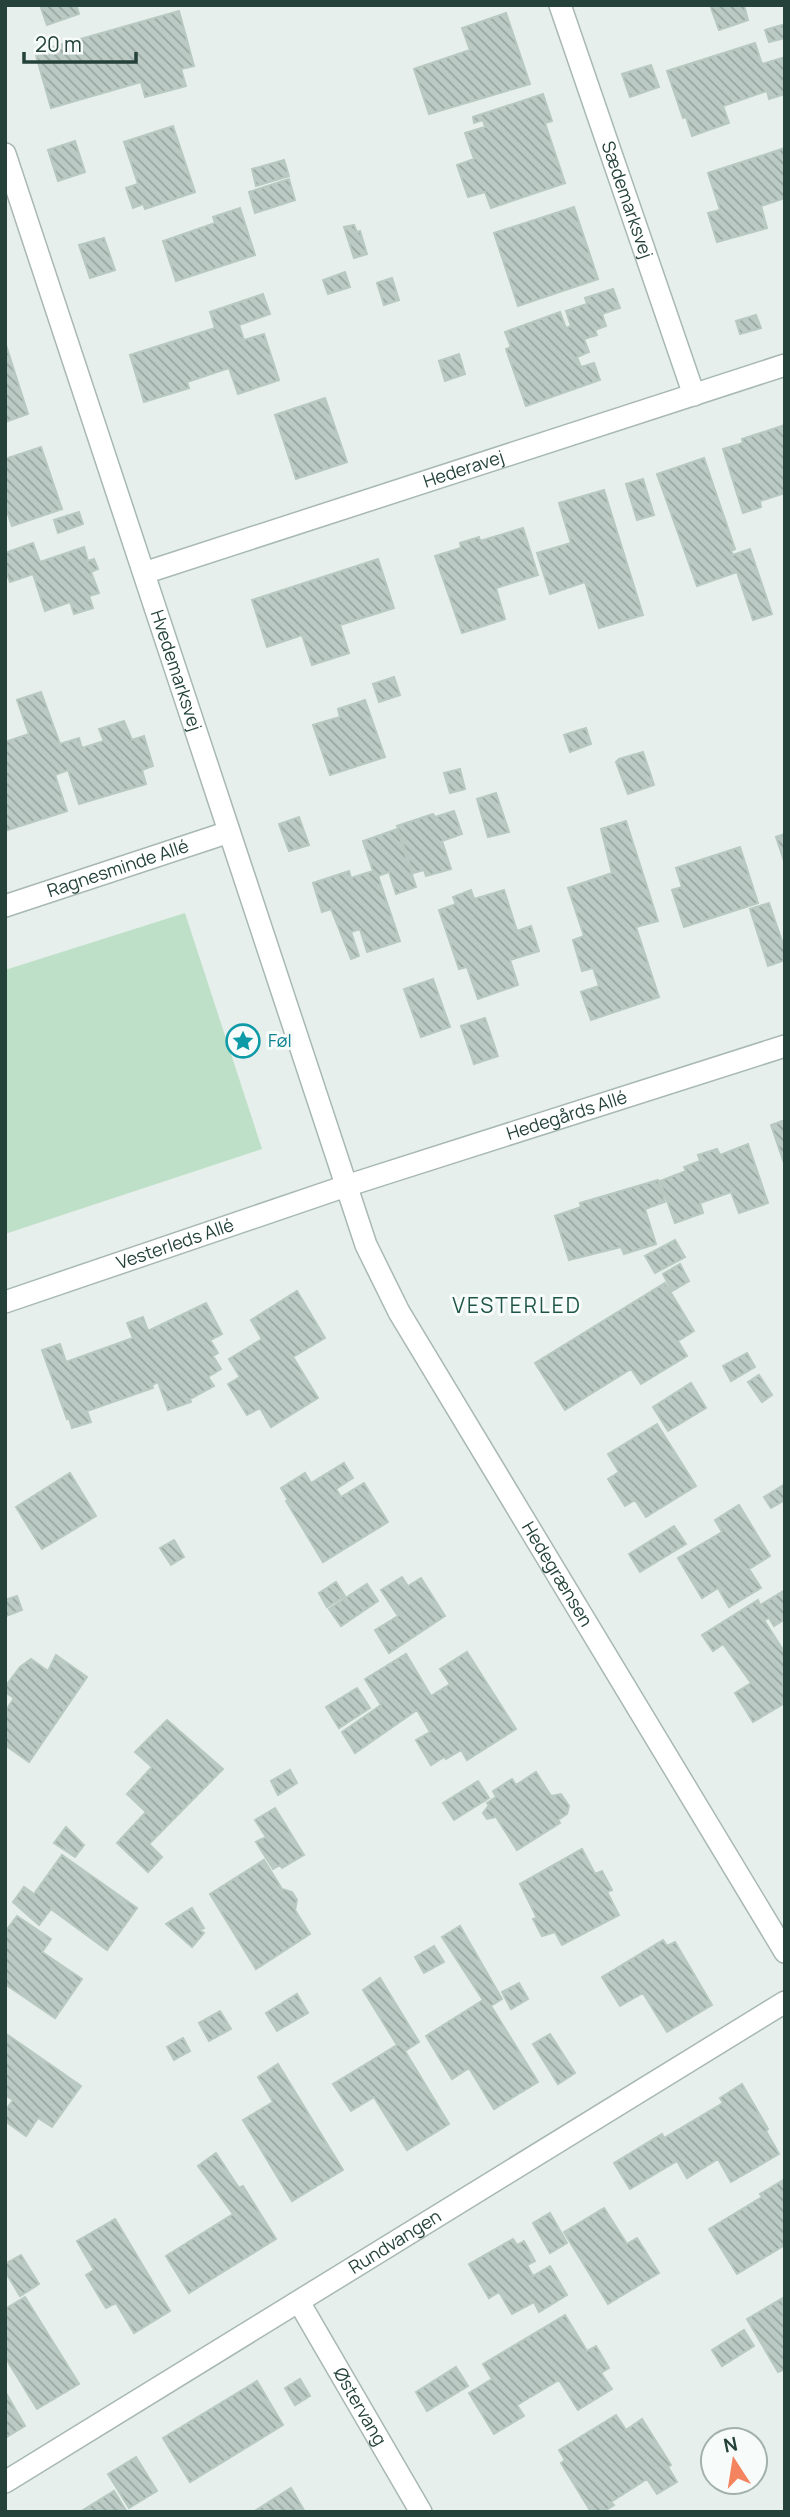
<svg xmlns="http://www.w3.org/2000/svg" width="790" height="2517" viewBox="0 0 790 2517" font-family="Manrope,sans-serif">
<defs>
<pattern id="building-back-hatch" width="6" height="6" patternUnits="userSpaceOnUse" patternTransform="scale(1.75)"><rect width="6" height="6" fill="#bbcac4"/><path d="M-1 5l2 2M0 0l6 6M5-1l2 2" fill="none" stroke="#98a6a0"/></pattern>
</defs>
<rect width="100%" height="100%" fill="#e6efeb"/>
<path fill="#bfe0c8" d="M185,913l77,236 -257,85v-264z"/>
<path fill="url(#building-back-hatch)" stroke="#b8c9c2" stroke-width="2" d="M40,5h36l3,9 -32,11z
M710,5h34l4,15 -29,10z
M179,11l15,55 -13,3 5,17 -41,11 -4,-15 -90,26 -16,-56z
M506,13l24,71 -101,30 -15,-45 56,-19 -8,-22z
M785,24v14l-16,4 -4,-12z
M755,43l7,21 23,-7v37l-16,5 -2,-8 -44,15 6,17 -37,13 -6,-19 -3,1 -16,-47z
M651,65l8,22 -29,10 -8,-23z
M543,94l9,27 -7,2 20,60 -74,25 -6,-16 -17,5 -11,-32 17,-6 -9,-26 20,-6 -2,-7 -9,3 -1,-6z
M173,126l22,66 -50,17 -2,-5 -10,4 -7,-20 12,-4 -14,-42z
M75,141l10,31 -27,9 -10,-31z
M785,148v50l-24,8 6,22 -50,14 -9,-29 12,-3 -12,-37z
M284,160l5,16 -33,10 -4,-17z
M289,179l6,21 -40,13 -6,-21z
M574,207l24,72 -80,27 -24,-73z
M240,208l15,47 -79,26 -13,-40 52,-18 -2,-6z
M354,225l3,7 3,-1 7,23 -13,4 -10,-31z
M104,238l11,32 -25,8 -11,-33z
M345,272l5,15 -22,7 -5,-14z
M392,278l7,22 -15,5 -7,-22z
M613,289l7,19 -18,6 4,12 -11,4 2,5 -13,4 5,13 -12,5 4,10 13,-4 6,17 -74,26 -20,-57 5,-2 -6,-15 55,-20 6,16 5,-2 -5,-15 21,-7 -2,-6z
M263,294l7,20 -31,11 5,15 20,-6 15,46 -41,14 -9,-26 -42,14 2,6 -45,14 -14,-47 85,-27 -5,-16z
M756,315l5,13 -21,6 -4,-13z
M5,342l23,72 -23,8z
M459,354l6,20 -20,7 -6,-20z
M325,398l22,64 -51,17 -21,-64z
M785,425v68l-25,8 1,6 -18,6 -20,-64 20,-6 -1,-4z
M41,447l21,62 -50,17 -7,-20v-47z
M704,458l31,91 -4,2 2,4 17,-6 22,65 -19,6 -16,-48 -40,14 -40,-112z
M643,479l11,36 -17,5 -11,-36z
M604,490l39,125 -44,13 -14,-46 -35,12 -13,-41 34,-10 -12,-40z
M79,512l4,12 -25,9 -4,-13z
M523,528l15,47 -42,13 9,31 -43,14 -27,-77 26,-8 -1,-5 19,-6 1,4z
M33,543l7,19 44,-15 4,14 6,-2 4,10 -7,3 8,21 -10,3 4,12 -19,6 -4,-12 -25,9 -12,-37 -23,8 -5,-13v-16z
M378,559l16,49 -54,17 9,28 -37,12 -10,-30 -35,12 -15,-47z
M394,677l6,18 -21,7 -6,-18z
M41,692l19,52 19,-6 3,10 22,-7 -5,-12 25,-8 8,19 12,-4 9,30 -11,4 4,14 -67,20 -11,-34 -13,5 12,36 -62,20v-89l24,-8 -12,-34z
M365,700l20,57 -55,18 -17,-50 27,-8 -2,-8z
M586,728l5,16 -21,8 -6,-17z
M643,752l11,33 -26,9 -12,-32 3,-3z
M460,769l5,20 -15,4 -6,-20z
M496,793l13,39 -21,5 -11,-38z
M454,811l8,23 -20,7 9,28 -25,7 -2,-6 -11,3 -16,-47 36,-12 2,3z
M299,817l10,28 -20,6 -10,-27z
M626,821l32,100 -22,6 23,70 -68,23 -10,-28 18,-6 -6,-18 -11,3 -9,-31 11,-4 -16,-48 44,-15 -11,-44z
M397,829l19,58 -20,7 -7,-22 -11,4 22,65 -33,11 -7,-23 -9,3 8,24 -8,3 -20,-50 -9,3 -9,-29 36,-12 2,7 22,-7 -10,-30z
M785,834v30l-9,-27z
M740,847l18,56 -74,24 -12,-37 10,-3 -6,-19z
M471,890l3,9 30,-9 13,41 14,-5 8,25 -29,9 8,25 -40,14 -11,-32 -8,2 -20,-59 17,-6 -3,-7z
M769,903l16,47v10l-17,6 -18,-57z
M433,979l17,48 -29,10 -17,-48z
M485,1018l13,38 -24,8 -13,-38z
M785,1120v46l-14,-41z
M748,1144l20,59 -29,10 -8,-21 -31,11 3,10 -28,10 -15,-42 26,-10 -2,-4 16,-6 -2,-6 19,-6 3,6z
M658,1180l7,22 -20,7 11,35 -32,10 -3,-7 -52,13 -14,-44 26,-9 -1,-4z
M675,1240l10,17 -30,16 -10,-17z
M680,1264l9,17 -17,10 -9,-17z
M665,1283l29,48 -16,10 9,15 -46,28 -10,-15 -66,41 -30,-47z
M297,1291l28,47 -32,19 25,41 -47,29 -11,-19 -13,7 -19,-31 12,-7 -11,-18 33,-20 -11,-19z
M206,1303l16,31 -12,6 8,13 -5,3 8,13 -13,8 6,9 -24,13 1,3 -23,8 -10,-28 -6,3 1,3 -66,23 4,11 -19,6 -3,-10 -2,1 -25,-69 18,-6 6,18 67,-24 -6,-15 16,-6 5,14z
M747,1353l8,14 -24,14 -8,-15z
M759,1375l13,20 -10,7 -14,-20z
M691,1383l15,25 -38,23 -15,-24z
M657,1424l39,62 -50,31 -11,-17 -10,6 -17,-27 11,-7 -11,-18z
M344,1463l9,15 -17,11 5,8 23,-14 24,39 -65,40 -37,-61 2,-1 -7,-12 24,-15 6,10z
M70,1473l26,43 -54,33 -26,-42z
M785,1484v16l-14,8 -7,-11z
M739,1505l31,51 -21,13 12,19 -32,19 -11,-19 -16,10 -24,-40 44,-26 -7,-12z
M674,1526l12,18 -46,28 -11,-18z
M174,1540l10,17 -13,8 -11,-17z
M402,1577l6,9 13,-8 24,38 -56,37 -14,-23 23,-14 -17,-26z
M336,1582l9,14 -18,11 -8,-14z
M367,1584l11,17 -37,25 -12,-17z
M785,1590v29l-11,7 -5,-8 -5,2 21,33 -2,31 2,19 -32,19 -18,-29 16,-10 -28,-39 -10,7 -11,-16 56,-35 2,5z
M17,1596l5,14 -16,6 -1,-16z
M467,1652l49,77 -49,31 -6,-10 -15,9 -2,-2 -13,8 -15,-25 14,-8 -13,-22 -62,43 -13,-21 39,-27 -16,-26 41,-25 25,42 19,-12 -10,-15z
M56,1655l31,22 -58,85 -24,-17v-33l9,-14 -9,-6v-5l15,-20 11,-8 17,12z
M357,1688l13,20 -31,20 -13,-21z
M167,1720l56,49 -74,75 13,13 -14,15 -31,-29 29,-31 -19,-18 25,-27 -17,-15z
M290,1770l7,13 -19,12 -7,-14z
M536,1772l15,24 10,-2 8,12 -2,8 -9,6 2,3 -43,27 -21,-33 -9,2 -4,-6 6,-8 -2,-2 9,-6 -3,-6 19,-12 4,6z
M478,1781l11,17 -35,22 -11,-17z
M275,1808l29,47 -22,13 -2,-3 -7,4 -17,-27 10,-5 -11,-17z
M66,1827l18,18 -9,12 -21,-14z
M582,1849l13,25 7,-3 10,19 -5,2 12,23 -57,30 -7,-13 -13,4 -9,-17 4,-1 -17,-34z
M62,1855l75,53 -30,42 -56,-41 -12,16 -26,-23 11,-15 10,7z
M264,1860l18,29 10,3 5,8 -2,10 15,24 -54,35 -46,-75z
M192,1908l12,20 -4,2 4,3 -12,14 -26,-23z
M17,1916l34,23 -9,13 40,27 -27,39 -50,-34v-52z
M460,1926l42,73 -11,7 47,76 -44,27 -25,-41 -17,11 -26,-43 57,-36 -41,-63z
M663,1940l4,6 8,-4 37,63 -45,27 -24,-39 -23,13 -18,-29z
M434,1946l10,16 -20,11 -9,-16z
M380,1978l39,64 -14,9 44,73 -42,26 -33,-53 -23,14 -18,-27 64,-39 -34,-55z
M519,1983l9,16 -17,10 -9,-17z
M297,1994l11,19 -31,18 -11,-18z
M220,2011l11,18 -22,12 -10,-18z
M5,2033l76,53 -29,41 -14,-9 -12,18 -21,-15v-10l8,-11 -8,-5z
M550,2034l25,39 -17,11 -25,-40z
M183,2038l7,13 -16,9 -7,-13z
M278,2064l65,106 -51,31 -49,-81 30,-18 -15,-25z
M742,2084l26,45 -2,2 13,23 -48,28 -13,-23 -31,19 -10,-17 -47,28 -16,-26 48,-29 2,4 59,-35 -3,-5z
M216,2153l23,35 4,-2 33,53 -87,54 -23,-37 67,-42 -35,-48z
M785,2179v66l-48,29 -28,-45 53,-32 -2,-3z
M604,2208l23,36 10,-6 22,35 -51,31 -44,-72z
M550,2213l17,30 -17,10 -17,-30z
M115,2219l55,92 -36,22 -18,-30 -10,5 -20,-33 8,-5 -17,-29z
M513,2239l4,6 7,-4 11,20 -8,4 6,11 17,-10 17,29 -28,17 -5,-10 -22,12 -13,-22 -10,6 -20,-34z
M21,2255l18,29 -19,12 -15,-25 3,-1 -3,-6z
M25,2297l54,87 -42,25 -32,-52v-48z
M783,2298l2,71 -7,3 -31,-53z
M565,2315l22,36 9,-5 13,22 -8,5 11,16 -34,21 -19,-30 -42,25 7,11 -30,18 -25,-41 23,-14 -9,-15z
M744,2330l10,16 -32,20 -10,-16z
M456,2367l12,19 -41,25 -11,-19z
M300,2379l10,17 -15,9 -10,-17z
M257,2381l26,44 -93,57 -27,-44z
M6,2393l19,33 -20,12v-44z
M616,2415l10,15 16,-11 29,46 -3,2 9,15 -20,12 -10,-15 -36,23 3,3 -11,7h-12l-30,-49 4,-3 -6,-10z
M136,2457l21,34 -28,17 -21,-34z
M291,2488l14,24h-52z
M114,2491l13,21h-47z"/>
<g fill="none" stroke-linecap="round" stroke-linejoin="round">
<defs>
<g id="street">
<path id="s1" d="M560,5l134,390"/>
<path id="s2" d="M5,154l361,1091 33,67 386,640"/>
<path id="s3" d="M144,573l641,-208"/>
<path id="s4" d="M5,906l224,-74"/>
<path id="s5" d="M5,1302l341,-116 439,-140"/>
<path id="s6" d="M299,2302l122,210"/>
<path id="s7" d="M5,2482l780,-480"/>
</g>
</defs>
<use href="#street" stroke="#a8b8b2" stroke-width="24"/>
<use href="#street" stroke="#fff" stroke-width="21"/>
</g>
<defs>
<symbol id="sight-ring" viewBox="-11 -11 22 22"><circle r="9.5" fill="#f7fbf9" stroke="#0f9aa8" stroke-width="1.5"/><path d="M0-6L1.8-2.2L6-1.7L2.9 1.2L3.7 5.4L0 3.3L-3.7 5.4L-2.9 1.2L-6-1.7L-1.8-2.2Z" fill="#0f9aa8"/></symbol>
</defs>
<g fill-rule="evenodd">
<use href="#sight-ring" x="224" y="1022" width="38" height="38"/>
</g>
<g text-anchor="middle" stroke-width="6" stroke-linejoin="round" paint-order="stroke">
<g font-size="18" fill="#24423a" stroke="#f7fbf9">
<text dy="6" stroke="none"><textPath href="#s1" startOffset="206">Sædemarksvej</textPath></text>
<text dy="6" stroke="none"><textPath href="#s3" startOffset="336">Hederavej</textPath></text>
<text dy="6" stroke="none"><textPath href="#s2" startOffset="544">Hvedemarksvej</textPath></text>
<text dy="6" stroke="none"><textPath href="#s4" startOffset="119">Ragnesminde Allé</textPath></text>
<text dy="6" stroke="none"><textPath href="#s5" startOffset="592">Hedegårds Allé</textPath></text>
<text dy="6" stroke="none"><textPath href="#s5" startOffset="180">Vesterleds Allé</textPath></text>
<text dy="6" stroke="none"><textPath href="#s2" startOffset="1530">Hedegrænsen</textPath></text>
<text dy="6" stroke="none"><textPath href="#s7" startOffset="458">Rundvangen</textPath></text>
<text dy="6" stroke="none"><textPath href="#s6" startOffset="121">Østervang</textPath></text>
</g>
<g font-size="18" fill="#0d838f" stroke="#f7fbf9" text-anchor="start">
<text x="268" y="1047">Føl</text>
</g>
<g font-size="21" letter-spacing="2" fill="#1f5548" stroke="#f7fbf9">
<text x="517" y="1313">VESTERLED</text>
</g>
</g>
<rect width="790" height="2517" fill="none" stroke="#24423a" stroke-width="14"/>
<g transform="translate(734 2461) rotate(348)"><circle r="33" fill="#f7fbf9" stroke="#a3b1ad" stroke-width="2"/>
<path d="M0-5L12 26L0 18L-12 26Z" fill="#f4845f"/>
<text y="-10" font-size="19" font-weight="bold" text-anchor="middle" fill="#24423a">N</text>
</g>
<path d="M24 52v10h112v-10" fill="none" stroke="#24423a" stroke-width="3.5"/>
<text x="35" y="52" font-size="21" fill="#24423a" stroke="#f7fbf9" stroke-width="5" paint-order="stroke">20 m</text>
</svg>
